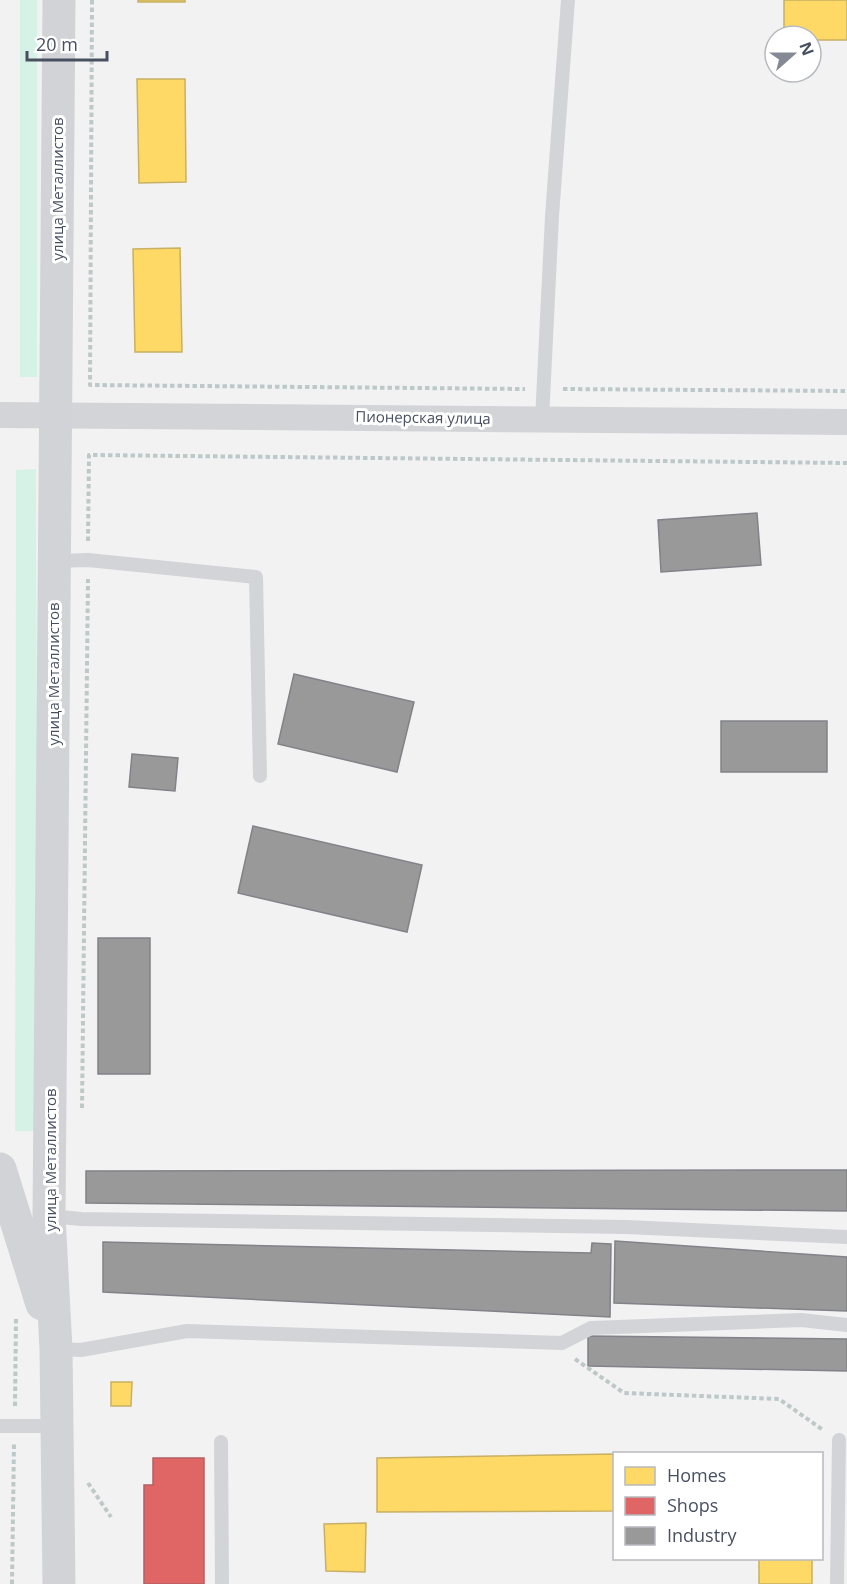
<svg xmlns="http://www.w3.org/2000/svg" width="847" height="1584" viewBox="0 0 847 1584" font-family="'Open Sans',sans-serif">
<rect width="100%" height="100%" fill="#f3f2f2"/>
<path fill="#d6f2e6" d="M20,0h17v377h-17z
M36,469l2,662h-23l1,-661z"/>
<path fill="#ffd966" stroke="#c8b064" stroke-width="1.5" d="M138,0h47v2h-47z
M784,0h63v40h-36v-4h-27z
M137,79h48l1,103 -47,1z
M180,248l2,104h-47l-2,-103z
M111,1382h21l-1,24h-20z
M614,1454v57l-237,1v-54z
M366,1523l-1,49 -39,-1 -2,-47z
M759,1558h53v26h-53z"/>
<path fill="#e06666" stroke="#b25f64" stroke-width="1.5" d="M153,1458h51v126h-60v-99h9z"/>
<path fill="#999" stroke="#818388" stroke-width="1.5" d="M757,513l4,52 -100,7 -3,-52z
M294,674l120,28 -17,70 -119,-28z
M721,721h106v51h-106z
M132,754l46,4 -3,33 -46,-4z
M253,826l169,39 -15,67 -169,-39z
M98,938h52v136h-52z
M847,1170v41l-761,-8v-32z
M615,1241l232,16v54l-233,-8z
M103,1242l488,11 1,-10 19,1 -1,73 -507,-25z
M588,1336l259,3v32l-259,-5z"/>
<g fill="none" stroke-linecap="round" stroke-linejoin="round">
<path stroke="#bdc9c8" stroke-width="4" stroke-dasharray="4.5 3" stroke-linecap="butt" d="M92,0l-2,385 435,4
M563,389l284,2
M88,541l1,-86 758,8
M82,1108l6,-529
M575,1359l49,34 155,6 44,31
M15,1406l1,-88
M88,1483l23,34
M12,1584l2,-140"/>
<path stroke="#d3d4d8" stroke-width="14" d="M542,420l10,-204 16,-216
M54,561l34,-1 168,17 4,199
M49,1216l32,3 545,8 221,10
M56,1349l25,1 106,-19 375,12 29,-15 210,-8 46,5
M0,1426h56
M221,1442l1,142
M837,1584l2,-144"/>
<path stroke="#d3d4d8" stroke-width="26" d="M0,415l847,7"/>
<path stroke="#d2d3d7" stroke-width="33" d="M59,0l-10,1216 7,133 3,235
M0,1169l42,135"/>
</g>
<g text-anchor="middle" stroke-width="6" stroke-linejoin="round" paint-order="stroke">
<g font-size="15" fill="#485060" stroke="#fff">
<text transform="translate(58 189) rotate(-90)" y="5">улица Металлистов</text>
<text transform="translate(423 418) rotate(1)" y="5">Пионерская улица</text>
<text transform="translate(54 674) rotate(-90)" y="5">улица Металлистов</text>
<text transform="translate(51 1160) rotate(-90)" y="5">улица Металлистов</text>
</g>
</g>
<rect x="613" y="1452" width="210" height="108" fill="#ffffff" stroke="#b6b9bf" stroke-width="1.5"/>
<rect x="625" y="1467" width="30" height="18" fill="#ffd966" stroke="#b6b9bf" stroke-width="1.5"/>
<text x="667" y="1482" font-size="18" fill="#485060">Homes</text>
<rect x="625" y="1497" width="30" height="18" fill="#e06666" stroke="#b6b9bf" stroke-width="1.5"/>
<text x="667" y="1512" font-size="18" fill="#485060">Shops</text>
<rect x="625" y="1527" width="30" height="18" fill="#999999" stroke="#b6b9bf" stroke-width="1.5"/>
<text x="667" y="1542" font-size="18" fill="#485060">Industry</text>
<g transform="translate(793 54) rotate(69)"><circle r="28" fill="#ffffff" stroke="#b6b9bf" stroke-width="1.5"/>
<path d="M0-4.5L10 22L0 15L-10 22Z" fill="#848993"/>
<text y="-9" font-size="16" font-weight="bold" text-anchor="middle" fill="#485060">N</text>
</g>
<path d="M27 51v9h80v-9" fill="none" stroke="#485060" stroke-width="3"/>
<text x="36" y="51" font-size="18" fill="#485060" stroke="#ffffff" stroke-width="4.5" paint-order="stroke">20 m</text>
</svg>
